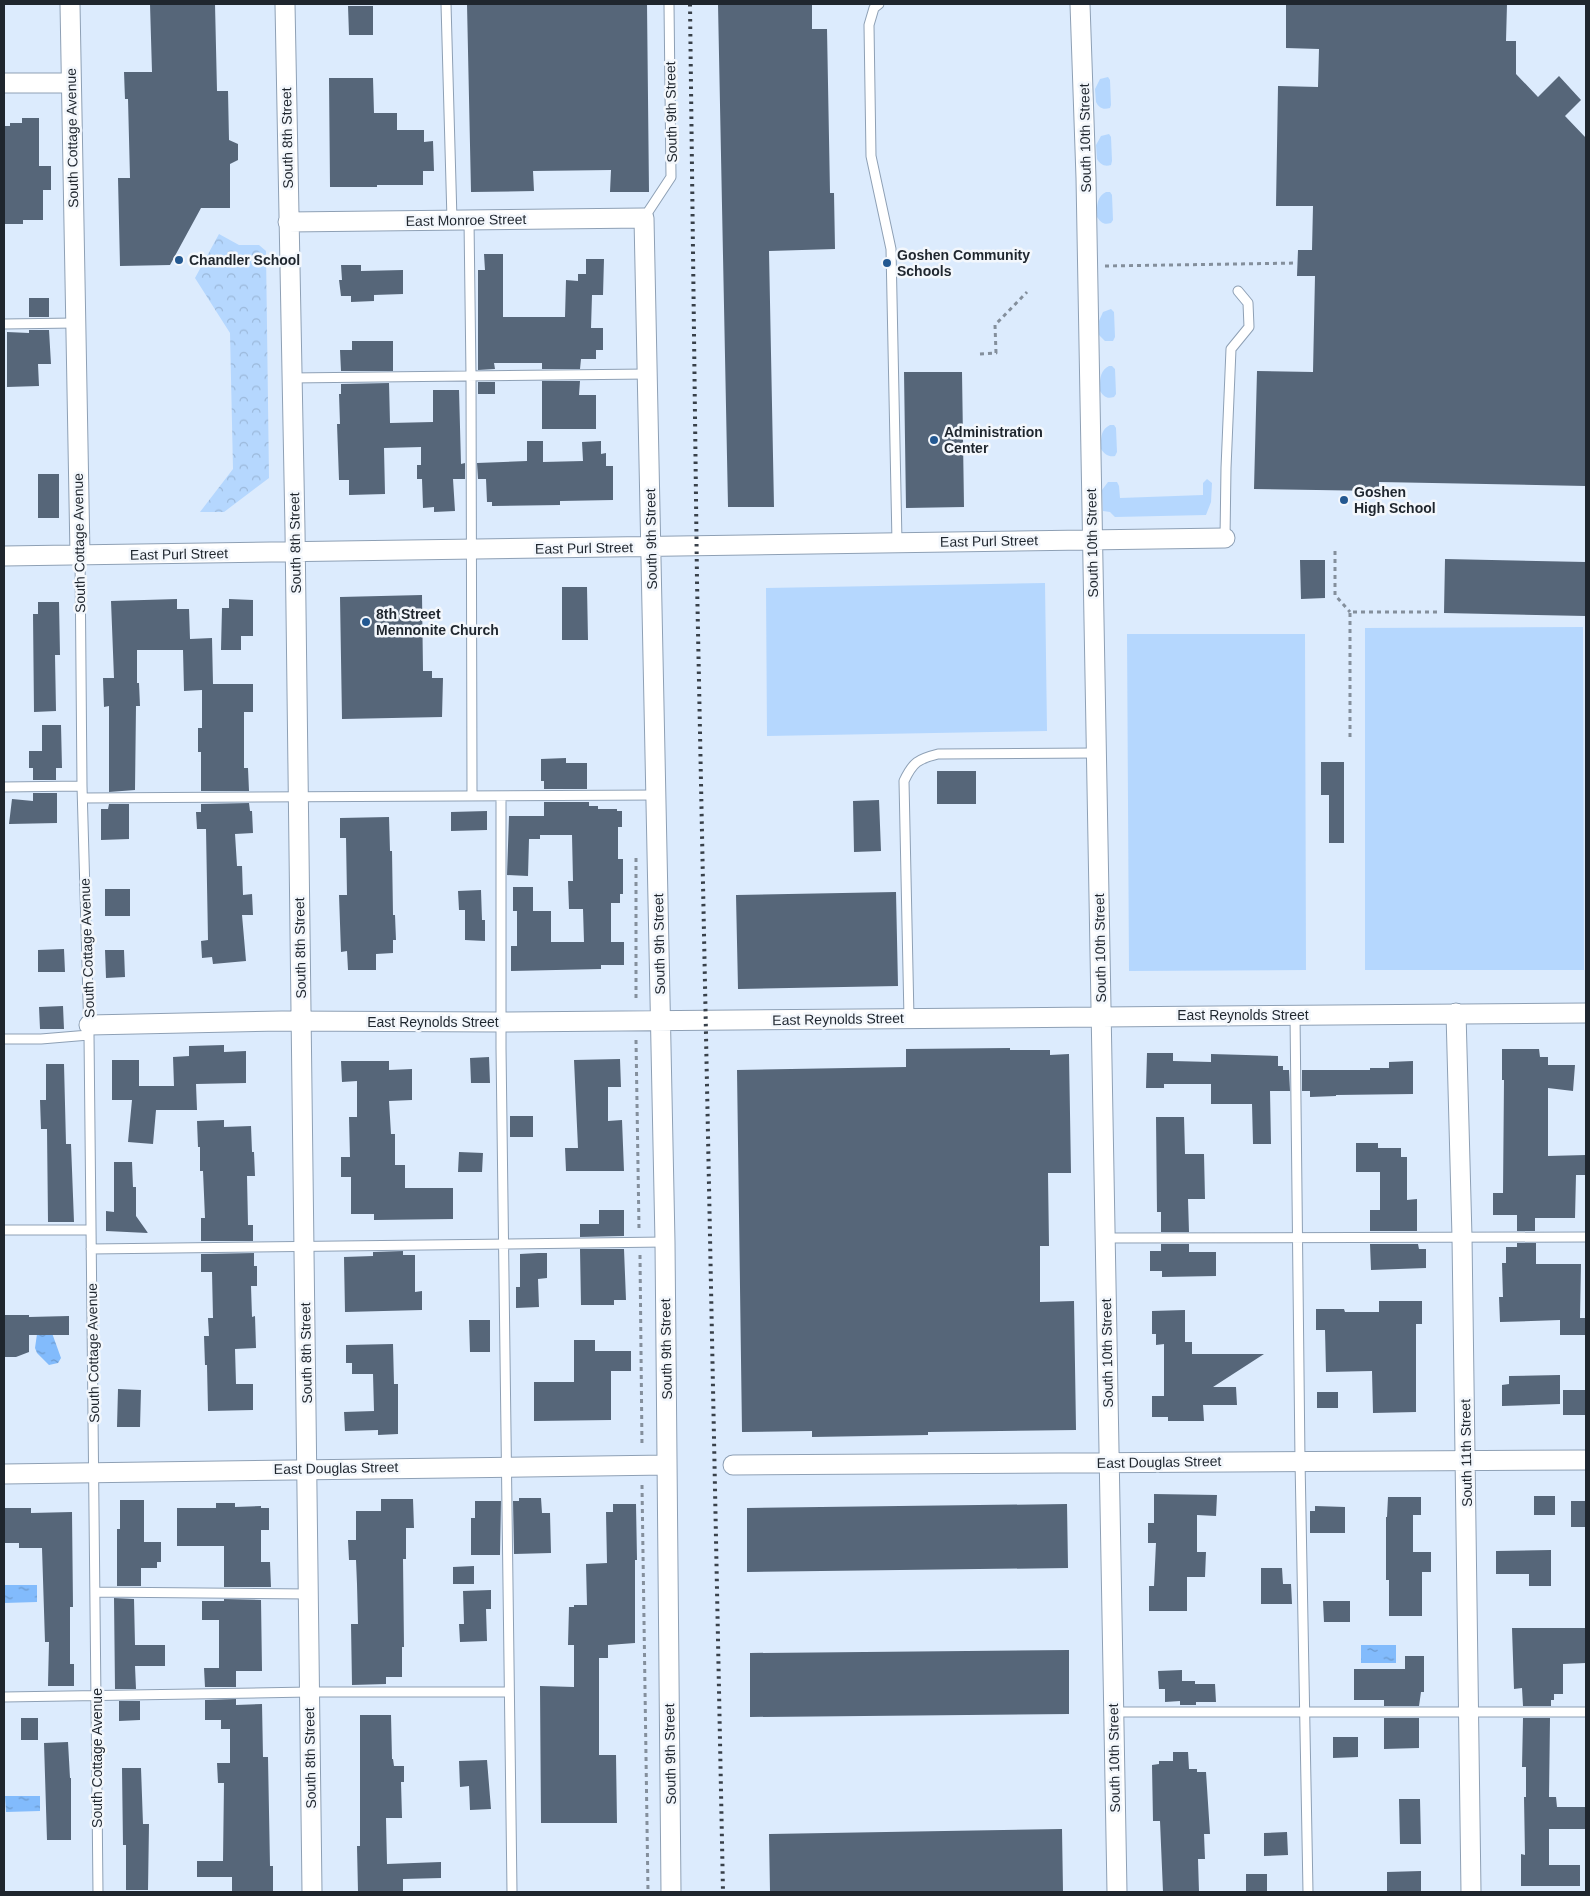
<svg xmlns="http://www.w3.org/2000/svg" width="1590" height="1896" viewBox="0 0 1590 1896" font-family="Arial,sans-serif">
<defs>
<pattern id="forest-crowns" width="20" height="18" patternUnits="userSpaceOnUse" patternTransform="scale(1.25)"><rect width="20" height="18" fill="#b5d7fe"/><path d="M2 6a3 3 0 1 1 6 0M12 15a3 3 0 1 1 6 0" fill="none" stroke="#9bb8da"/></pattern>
<pattern id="water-ripples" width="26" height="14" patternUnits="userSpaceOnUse" patternTransform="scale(1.25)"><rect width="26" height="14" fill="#82bbfc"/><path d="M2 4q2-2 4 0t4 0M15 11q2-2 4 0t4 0" fill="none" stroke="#6a98cc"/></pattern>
</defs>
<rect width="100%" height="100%" fill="#dcebfd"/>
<path fill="#b5d7fe" d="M1108,77l2,3 1,25 -1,3c-7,2 -11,0 -14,-6l-1,-13 5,-10z
M1109,134l2,3 1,24 -1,4c-7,2 -11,-1 -14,-6l-1,-14 5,-9z
M1106,192h4l2,3 1,25 -2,3c-7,2 -10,0 -14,-6 0,-10 -1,-20 9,-25z
M1111,309l3,3 1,25 -2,4h-8l-6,-6v-14l4,-9z
M1109,366h3l3,3 1,25 -2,3c-7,2 -10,0 -14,-6 0,-10 -1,-20 9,-25z
M1110,425h4l2,3 1,24 -2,4c-6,1 -10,-1 -14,-7 0,-10 -1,-19 9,-24z
M1207,479l5,4 -1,19 -5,13 -91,2 -5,-5 -7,-1 -1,-21 6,-8h9l2,4 1,12 83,-3v-12z
M1045,583l2,148 -280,5 -1,-148z
M1583,627l1,343h-219v-342z
M1127,634h178l1,336 -177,1z"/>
<path fill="url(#forest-crowns)" d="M219,234l20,11h20l7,6 3,227 -45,34h-24l33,-43 -3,-136 -35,-55z"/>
<path fill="url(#water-ripples)" d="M52,1333l9,25 -3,5 -9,2 -12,-12 -2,-5 2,-14z
M4,1585h33v17l-33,1z
M1361,1645h35v18h-35z
M5,1796h35v15l-34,1z"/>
<path fill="#566679" d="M150,4h65l2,87h11l1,49 9,4v16l-8,4v44h-29l-31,57 -50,1 -2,-88h12l-2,-79h-3l-1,-27h28z
M467,4h180l2,188h-39l1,-22 -78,1 1,20 -63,1z
M718,4h94v25h15l3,164h4l1,56 -66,2 5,256h-46z
M1286,4h221l-1,37h10v33l22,23 21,-21 22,24 -16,16 21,22v348l-207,-4v9l-125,-2 3,-118 56,1 2,-96h-18l1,-26h14l1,-44h-37l2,-120 40,1 1,-38 -33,-1z
M348,6h25v29h-24z
M329,78h44l1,35h23v17h27v12l9,-1 1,30h-11v14h-46v2h-47z
M22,118h17v48h12v24h-8v30h-20v4h-19v-98h6v-3h12z
M484,254h19v63h62l1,-37 12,1v-7h8v-15h18l-1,36h-11l-1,33h12v22h-7v9h-15l-1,10h-38v-6h-48l1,6 -17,1v-100h7z
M341,265h20v6l42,-1v24l-29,1v6l-23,1v-6h-10l-2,-16h3z
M29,298h20v19h-20z
M29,330h20l2,34h-13l1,22 -32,1v-55l22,1z
M352,341h41v30h-52l-1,-21h12z
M904,372h58l2,135 -58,1z
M542,381h38l-1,14h17v34h-54z
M478,382h17v12h-17z
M389,383l1,40 43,-1v-32h26l2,74 4,-1v16h-12l2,32 -21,1v-5l-11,1 -1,-29h-5v-14h4v-18l-37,1 1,46 -36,1v-15h-10l-2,-56h3l-1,-30h2v-10z
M527,441h16v21l40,-1 -1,-19 19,-1v13l5,-1v13h7v34l-53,1v4l-68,1v-4h-5l-1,-23h-8l-1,-16 50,-2z
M38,474h21v44h-21z
M1445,559l141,3v54l-142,-3z
M1300,560h25v38l-24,1z
M562,587h25l1,53h-26z
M422,595l1,76h9v7h11l-1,39 -100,2 -2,-122z
M177,599v10h12l1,30 22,-1 1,46h40v28h-9v56h4l1,23h-48v-39h-3v-24h4v-38l-18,1 -1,-41h-46v33h2l1,23h-4l-1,84 -26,2v-86l-5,1 -1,-29h11l-3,-77z
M229,599l24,1v36h-12v14h-20l1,-42h7z
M38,602h21l1,53h-5l1,56 -22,1 -1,-98h5z
M42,725h19l1,43h-6v12h-23v-12h-4v-17h13z
M566,758v5h21v26h-43v-8h-3v-22z
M1321,762h23v81h-15v-48h-8z
M937,771h39v33h-39z
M33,793h24v30l-48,1 3,-25 21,2z
M879,800l2,51 -27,1 -1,-51z
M544,802h45v4h9v3h19v2h5v16h-4v32h5v35h-3v9h-9v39h13v23h-23v4l-90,2v-25h6v-35h-4v-24h20v24h18v31h33l-1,-33h-14l-1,-28h5l-1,-46h-32v4h-11l-1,37 -21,-1 2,-59h35z
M249,803l1,8h2l1,22 -18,1 2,32h5l1,29 9,-1 1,21h-11l4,46 -33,3 -1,-7 -10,1 -1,-17 7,-1 -2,-111h-9l-1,-17h5v-8z
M109,804h20v35l-28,1v-31h7z
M487,811v19l-36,1v-19z
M389,817l1,34h2l1,64h2l1,25h-3v13l-17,1v16h-28l-1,-19 -6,1 -2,-57h8l-1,-57h-6v-20z
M105,889h25v27h-25z
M481,890l1,30h3v21l-20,-1v-30h-6l-1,-19z
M896,892l2,94 -160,3 -2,-94z
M64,949l1,23h-27v-22z
M105,950h19l1,27 -19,1z
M63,1006l1,23h-24l-1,-22z
M224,1045v7l22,-1v32l-50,1 1,26h-41l-3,34 -25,-2 4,-42h-20v-40h27v26h35l-1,-29 16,-1v-10z
M1010,1048v2h40v5l19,-1 2,119h-23l1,73h-9v56l34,-1 2,129 -148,2v3l-116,2v-6l-70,1 -5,-362 169,-3v-18z
M1502,1049h37l1,8h8v8h27l-2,26 -25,-3v68l38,-1v20h-10l-1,43h-40v13h-18v-16h-24v-22h10l1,-113h-2z
M1147,1053h26v8l38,1v-8l67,2v10h5v4h6l1,21h-20l1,53h-18l-1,-40h-41v-20h-47v4h-18z
M489,1057l1,26h-19l-1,-25z
M620,1059l1,28h-13v34l14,-1 2,51h-58l-1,-23h13l-4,-88z
M341,1061h48v9l23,-1v31l-23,1 2,33h4v31h10v23h48v31l-79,1v-6h-23v-37h-10v-20h9l-1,-40h8v-36l-15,1z
M1413,1061v33l-77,1v1l-26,1v-6h-8v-21h68v-2h19v-6z
M46,1064h18l2,80h5l3,78h-26l-1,-93h-6l-1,-29h6z
M510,1116h23v21h-23z
M1156,1117h28l1,37h19l1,45h-17l1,33h-28v-20h-4z
M224,1120v7l27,-1 1,26h2l1,24h-8l1,49h5v16h-52v-23h4l-2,-47h-3v-24h-2l-1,-26z
M1356,1143h22v5h23v9h6v43l10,-1v32h-47v-21h10v-38h-24z
M459,1152l24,1 -1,19h-24z
M114,1162h18l1,25h3v29l12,17 -42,-2v-20l8,1z
M599,1210h25v26l-44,1v-13h19z
M1517,1243h19v21h45l-1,54h5v17h-25v-15l-60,2 -1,-25h4l-1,-34h4v-16h11z
M1161,1244h28v8h27v24l-54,1v-6h-12v-20h11z
M1370,1244h48l1,5h7v19l-55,2z
M580,1249h44l2,51h-12v5h-33z
M403,1251v4h12v37l7,-1v19l-77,2 -1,-55 29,-1v-4z
M254,1253v13h3v20h-6l1,31 3,-1 1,32 -21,1 1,35h17v26l-45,1 -1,-46h-2l-1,-29h5l-1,-18h5l-1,-46h-11v-18z
M538,1253h9v25l-9,1 1,28 -23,1v-21h4v-33z
M1379,1301h43v23h-6v88l-43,1 -1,-42 -46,1 -1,-42h-9v-21h28l1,3h34z
M1185,1310v32h7v12h72l-51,33h23l1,18h-34l1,16h-36v-4h-16v-21h12v-52l-8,1v-11h-4v-23z
M4,1315h25v2l40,-1v19h-40v17l-13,5h-12z
M469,1320h21v32h-20z
M574,1340h21v11h36v20h-20v49l-77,1v-39h40z
M393,1344l1,40h4v50l-20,1v-5l-33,1 -1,-19 30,-1 -1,-37h-21v-11h-6v-18z
M1560,1375v29l-58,2v-21l7,-1v-8z
M118,1389l23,1 -1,37h-23z
M1563,1390h23v25h-23z
M1317,1392h21v16h-21z
M1154,1494l63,1 -1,21 -19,-1v37h9l-1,25h-18v34h-38v-25h5l2,-43h-8v-20h6z
M1534,1496h21v19h-21z
M1388,1497h33v18h-8v37h18v20h-9v44h-33v-36h-3v-63h1z
M519,1498h22l1,15h8l1,40 -37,1 -1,-53h6z
M381,1499h32l1,29h-8v31h-3l1,88h-2v30h-16v7l-34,1 -1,-61h7l-1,-40 -1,-24h-7l-1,-20h8v-29h25z
M120,1500h24v42h17v20h-4v6h-16v18h-24v-57h3z
M475,1501h26l-1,54h-29v-37h4z
M1571,1501h15v26h-15z
M216,1503h19v4l26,-1v2h8v22h-8v32h9l1,25h-47v-41h-47v-38h39z
M613,1504h23l1,56h-2v83l-27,2v13h-9v97h17l1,68h-76l-1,-137 34,1v-42h-6l1,-38h5v-2h13l-1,-41 21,-1 -1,-51h7z
M1067,1504l1,64 -321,4v-64z
M1315,1506l30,1v26h-35v-22h5z
M4,1508h27v5l41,-1 1,95h-3v57h4v22h-26l1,-44h-4l-3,-94h-23v-5h-15z
M1551,1550v36h-22v-12h-33v-23z
M474,1566v18h-21v-17z
M1261,1568h21l1,16h8l1,20h-31z
M491,1590v19h-5l1,32 -27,1 -1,-18h5l-1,-33z
M114,1598l20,1 1,46h30v21h-30l1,23h-21z
M224,1599l37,1 1,71h-26v16h-31l-1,-19h15v-48h-17v-19h22z
M1323,1601h27v21h-26z
M1512,1628h74v35l-23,1v30h-9v6h-3v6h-28l-1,-18 -8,1z
M1069,1650v64l-319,3v-64z
M1405,1656h19v36h-3l-2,14h-35v-6h-30v-31h51z
M1182,1670v11h13v3h20l1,18h-20v3h-16v-4l-15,1v-13h-6l-1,-18z
M236,1699v6l26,-1 1,53h5l2,109h3v26h-41v-15h-35v-16h26l1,-78h-6l-1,-20h13v-34h-9v-9h-16v-20z
M119,1701h21v19l-21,1z
M360,1715h31l1,44h1l1,7h10v16h-3l1,36h-16l1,46 54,-2v16l-38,1v13h-45l-1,-46h3z
M21,1718h17v22h-17z
M1384,1718h35v30l-35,1z
M1523,1718h27l-1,79h7l1,10h29v22h-37v36h31v21h-59v-32l4,1 -1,-58h2v-30h-4z
M1333,1737h25v20l-25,1z
M68,1742l2,36h1v62h-24l-3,-97z
M1173,1752h15l1,17h8v3h9l4,62h-6l1,25h-7l1,33h-36l-3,-71h-7l-1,-56 7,-1v-3h14z
M487,1760l4,49 -21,1 -1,-24 -9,1 -1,-26z
M122,1768h19l2,56h6l-1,66h-22v-45h-3z
M1399,1799h21l1,45h-21z
M1062,1829l1,63h-293l-1,-58z
M1287,1832l1,23 -24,1v-23z
M1421,1871v21h-34v-20z
M1246,1874h21v18h-21z"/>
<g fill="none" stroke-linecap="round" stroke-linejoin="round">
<defs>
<path id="lane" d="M446,4l6,216
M879,4l-5,4 -5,17 2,131 20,93 6,293
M644,218l27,-41 -2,-173
M469,220l2,156 1,420
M4,324l71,-1
M291,378l357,-4
M1225,538l1,-70 5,-119 18,-22 -1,-24 -10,-12
M80,555l2,231 7,249 9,857
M4,787l78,-1
M501,796v252l11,844
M83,798l574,-3
M1295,1015l5,445 8,432
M909,1018l-5,-237c9,-19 14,-22 34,-27l158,-1
M4,1039h37l48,-4
M4,1230h87
M1105,1238l481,-1
M91,1249l574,-7
M96,1592l213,2
M4,1697l306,-5h199
M1113,1712h473"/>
<path id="street" d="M70,4l10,551
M285,4l10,526 17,1362
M1080,4l6,174 31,1714
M4,83h67
M288,222l356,-4 21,1024 6,650
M4,556l1221,-18
M1456,1013l6,224 9,655
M89,1025l193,-4 218,1 1086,-9
M733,1465l853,-5
M4,1474l663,-9"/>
</defs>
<use href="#lane" stroke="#8ea0b5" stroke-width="11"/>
<use href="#street" stroke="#8ea0b5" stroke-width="21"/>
<path stroke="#848f9c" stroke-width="3" stroke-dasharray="4 4" stroke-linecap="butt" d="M1105,266l192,-3
M980,354l16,-1 -1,-28 32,-33
M1335,551v44l15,17
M1350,737v-125h88
M636,858v143
M636,1040l3,189
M640,1255l2,191
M642,1485l6,407"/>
<use href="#lane" stroke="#fff" stroke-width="9"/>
<use href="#street" stroke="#fff" stroke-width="19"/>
<path stroke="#384049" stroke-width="4" stroke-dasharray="2.5 5" stroke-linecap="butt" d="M690,4l7,577 26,1311"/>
</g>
<g fill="#235891" stroke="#f3f7fc" stroke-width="2">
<circle cx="179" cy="260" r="5"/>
<circle cx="887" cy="263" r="5"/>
<circle cx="934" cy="440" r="5"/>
<circle cx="1344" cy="500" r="5"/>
<circle cx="366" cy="622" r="5"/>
</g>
<g text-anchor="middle" stroke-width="5" stroke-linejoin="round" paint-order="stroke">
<g font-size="14" fill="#1f262e" stroke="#f3f7fc">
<text transform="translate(671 112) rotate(-91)" y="5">South 9th Street</text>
<text transform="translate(72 138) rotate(-91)" y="5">South Cottage Avenue</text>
<text transform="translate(287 138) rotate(-91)" y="5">South 8th Street</text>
<text transform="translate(1085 138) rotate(-91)" y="5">South 10th Street</text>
<text transform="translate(466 220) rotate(-1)" y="5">East Monroe Street</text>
<text transform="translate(651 539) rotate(-91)" y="5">South 9th Street</text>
<text transform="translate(989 541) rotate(-1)" y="5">East Purl Street</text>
<text transform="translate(79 543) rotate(-91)" y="5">South Cottage Avenue</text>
<text transform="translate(295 543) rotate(-91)" y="5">South 8th Street</text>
<text transform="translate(1092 543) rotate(-91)" y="5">South 10th Street</text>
<text transform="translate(584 548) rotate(-1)" y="5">East Purl Street</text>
<text transform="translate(179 554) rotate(-1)" y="5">East Purl Street</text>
<text transform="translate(659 944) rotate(-91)" y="5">South 9th Street</text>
<text transform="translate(87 948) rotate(-92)" y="5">South Cottage Avenue</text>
<text transform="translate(300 948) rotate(-91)" y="5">South 8th Street</text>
<text transform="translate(1100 948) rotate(-91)" y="5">South 10th Street</text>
<text x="1243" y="1020">East Reynolds Street</text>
<text transform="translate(838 1019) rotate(-1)" y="5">East Reynolds Street</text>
<text x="433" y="1027">East Reynolds Street</text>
<text transform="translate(666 1349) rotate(-91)" y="5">South 9th Street</text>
<text transform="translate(93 1353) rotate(-91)" y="5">South Cottage Avenue</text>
<text transform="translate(306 1353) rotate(-91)" y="5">South 8th Street</text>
<text transform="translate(1107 1353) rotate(-91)" y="5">South 10th Street</text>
<text transform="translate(1466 1453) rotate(-91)" y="5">South 11th Street</text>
<text transform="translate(1159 1462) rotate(-1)" y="5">East Douglas Street</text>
<text transform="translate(336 1468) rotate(-1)" y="5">East Douglas Street</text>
<text transform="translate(670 1754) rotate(-91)" y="5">South 9th Street</text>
<text transform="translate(97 1758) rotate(-90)" y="5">South Cottage Avenue</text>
<text transform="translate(310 1758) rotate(-91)" y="5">South 8th Street</text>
<text transform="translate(1114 1758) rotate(-91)" y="5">South 10th Street</text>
</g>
<g font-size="14" font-weight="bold" fill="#1f262e" stroke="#f3f7fc" text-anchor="start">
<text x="897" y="260">Goshen Community<tspan x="897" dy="16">Schools</tspan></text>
<text x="189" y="265">Chandler School</text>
<text x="944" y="437">Administration<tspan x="944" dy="16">Center</tspan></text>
<text x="1354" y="497">Goshen<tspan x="1354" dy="16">High School</tspan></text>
<text x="376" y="619">8th Street<tspan x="376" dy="16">Mennonite Church</tspan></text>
</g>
</g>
<rect width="1590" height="1896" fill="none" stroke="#1f262e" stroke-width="10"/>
</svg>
